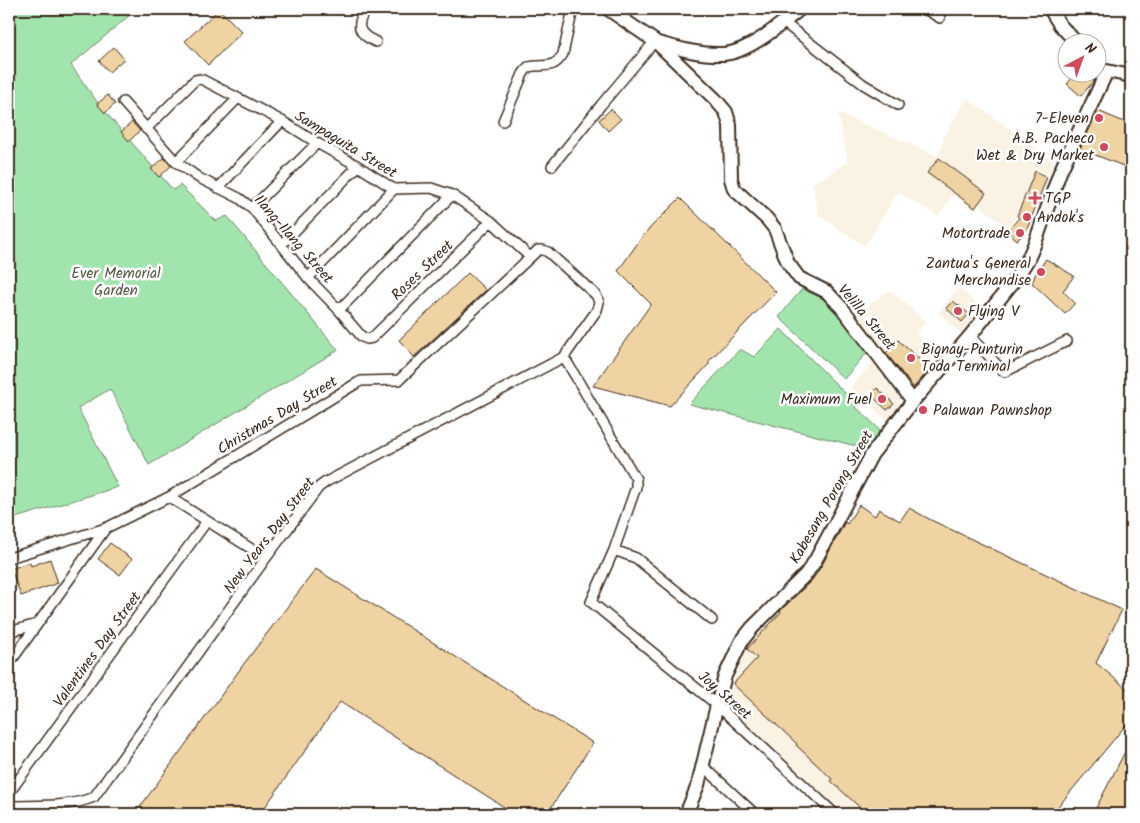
<svg xmlns="http://www.w3.org/2000/svg" width="1140" height="823" viewBox="0 0 1140 823" font-family="Kalam,sans-serif">
<rect width="100%" height="100%" fill="#fff"/>
<filter id="ink" filterUnits="userSpaceOnUse"><feTurbulence type="fractalNoise" baseFrequency=".02" numOctaves="2"/><feDisplacementMap in="SourceGraphic" scale="10" xChannelSelector="R" yChannelSelector="G"/><feConvolveMatrix kernelMatrix="1 2 1 2 8 2 1 2 1" color-interpolation-filters="sRGB"/></filter>
<g filter="url(#ink)">
<path fill="#faf2e3" d="M967,98l87,63 -5,14 -14,-6 -19,47 -7,12 -30,-23 -4,5 -22,-15 -15,21 -40,-24 -33,54 -46,-30 -6,-32 35,-22 -10,-49 100,43 8,-23z
M959,287l23,22 -21,25 -23,-21z
M890,290l36,32 -10,12 16,15 -4,4 9,8 -7,8 -32,-29 -14,15 -30,-39z
M874,362l23,30 4,8 -12,22 -39,-35z
M775,616l213,198h-143l-120,-108 17,-48 16,-26z"/>
<path fill="#a2e4ae" stroke="#6e8766" d="M9,9h128l-66,56 29,41 73,84 7,-5 36,36 11,-5 111,134 -189,115 -39,-76 -32,19 40,79 -109,33z
M802,289l20,9 23,22 24,30 -25,29 -65,-62z
M781,329l76,76 -1,2 20,19 5,6 -13,17 -179,-45 51,-55 14,8z"/>
<path fill="#f0d3a3" stroke="#3b2a1e" d="M219,9l23,23 -34,33 -23,-24z
M114,47l10,12 -15,13 -10,-11z
M1077,72h20l-4,10 -12,14 -14,-12z
M108,95l7,9 -10,9 -8,-9z
M611,109l10,10 -13,12 -9,-11z
M1098,111l33,14v44l-51,-20z
M132,122l8,9 -11,10 -8,-9z
M164,158l7,8 -12,11 -8,-8z
M939,158l47,35 -11,15 -48,-35z
M1035,171l12,6 -21,55 -9,8 -10,-9 12,-13 -2,-2z
M680,198l96,94 -68,70 2,1 -40,43 -77,-20 58,-82 -33,-33 26,-37z
M1046,259l28,17 -11,15 12,12 -10,11 -33,-31 3,-8z
M468,273l18,17 -72,67 -15,-17z
M953,301l16,13 -7,8 -16,-14z
M898,340l32,29 -16,18h-1l-27,-34z
M877,388l17,16 -7,6 -16,-15z
M859,505l16,11 4,-7 21,12 9,-13 22,12 191,90 -26,53 35,29v27l-79,95h-185l-36,-33 1,-2 -36,-34 1,-1 -64,-60 24,-26 -10,-9 34,-37 -1,-1 33,-32 9,-14 23,-43 2,2z
M110,543l22,16 -12,16 -22,-16z
M50,559l8,24 -37,13 -10,-27 19,-7 1,4z
M316,569l277,174 -46,71h-32l-175,-112 -80,112h-125l111,-153z
M1131,740v74h-38z"/>
<g fill="none" stroke-linecap="round" stroke-linejoin="round">
<path stroke="#d8d4d2" stroke-width="11" stroke-dasharray="11 5.5" stroke-linecap="butt" d="M1098,62l8,7"/>
<defs>
<path id="minor" d="M366,9c-11,17 -8,25 10,33
M925,9l15,9
M783,22l80,62 35,21
M123,102l53,60 23,16 40,20 13,10 56,70 31,32 23,27 5,2 5,-1 119,-117
M503,121l20,-47 5,-7c17,-4 25,4 35,-13l10,-45
M146,129l49,-49 4,-1 4,1 79,41 35,22 41,23 36,23 37,-1 21,7 39,26 39,36
M176,162l61,-63
M552,166l49,-61 54,-64
M218,188l64,-67
M252,208l65,-65
M281,245l77,-79
M308,278l86,-89
M339,310l113,-115
M970,336l32,34 3,2 62,-31
M564,357l72,122v8l-22,63 -23,52 126,103 118,109
M169,497l97,61
M614,550l22,8 76,62
M9,558l97,-30 63,-31 188,-114 4,-2 38,-1 139,-130h5l5,2 48,43 3,7 -2,8 -33,47 -238,125 -7,5 -53,71 -172,239c-26,11 -58,8 -85,9
M9,632l28,-8
M9,664l97,-136
M703,766l52,48
M9,793l198,-272"/>
<path id="secondary" d="M608,9l48,33 59,57 11,13 4,13 1,54 3,10 33,30 8,10 13,34 11,15 28,14 15,16 71,93
M1050,9l10,16 16,17
M658,43c22,6 43,12 65,11 25,-1 58,-30 77,-45
M686,814l12,-29 19,-80 8,-29 16,-34 11,-14 54,-54 9,-13 57,-107 41,-53 57,-65 47,-59 11,-18 7,-16 25,-71 47,-101 24,5"/>
</defs>
<use href="#minor" stroke="#3b2a1e" stroke-width="12"/>
<use href="#secondary" stroke="#3b2a1e" stroke-width="16"/>
<use href="#minor" stroke="#fff" stroke-width="9"/>
<use href="#secondary" stroke="#fff" stroke-width="12"/>
</g>
</g>
<g fill="#d1495b" stroke="#fff" stroke-width="2">
<circle cx="1099" cy="118" r="5"/>
<circle cx="1104" cy="147" r="5"/>
<path d="M1032.5 190.5h5v5h5v5h-5v5h-5v-5h-5v-5h5z"/>
<circle cx="1027" cy="217" r="5"/>
<circle cx="1020" cy="233" r="5"/>
<circle cx="1041" cy="272" r="5"/>
<circle cx="958" cy="311" r="5"/>
<circle cx="911" cy="358" r="5"/>
<circle cx="882" cy="399" r="5"/>
<circle cx="923" cy="410" r="5"/>
</g>
<g text-anchor="middle" stroke-width="5" stroke-linejoin="round" paint-order="stroke">
<g font-size="15" fill="#3b2a1e" stroke="#fff" text-anchor="end">
<text x="1089" y="123">7-Eleven</text>
<text x="1094" y="143">A.B. Pacheco<tspan x="1094" dy="17">Wet &amp; Dry Market</tspan></text>
<text x="1045" y="203" text-anchor="start">TGP</text>
<text x="1037" y="222" text-anchor="start">Andok's</text>
<text x="1010" y="238">Motortrade</text>
<text x="1031" y="268">Zantua's General<tspan x="1031" dy="17">Merchandise</tspan></text>
<text x="968" y="316" text-anchor="start">Flying V</text>
<text x="921" y="354" text-anchor="start">Bignay-Punturin<tspan x="921" dy="17">Toda Terminal</tspan></text>
<text x="872" y="404">Maximum Fuel</text>
<text x="933" y="415" text-anchor="start">Palawan Pawnshop</text>
</g>
<g font-size="15" fill="#3b2a1e" stroke="#fff">
<text transform="translate(346 144) rotate(31)" y="5">Sampaguita Street</text>
<text transform="translate(294 239) rotate(49)" y="5">Ilang-Ilang Street</text>
<text transform="translate(422 270) rotate(-44)" y="5">Roses Street</text>
<text transform="translate(867 317) rotate(50)" y="5">Velilla Street</text>
<text transform="translate(277 415) rotate(-31)" y="5">Christmas Day Street</text>
<text transform="translate(831 497) rotate(-60)" y="5">Kabesang Porong Street</text>
<text transform="translate(269 535) rotate(-53)" y="5">New Years Day Street</text>
<text transform="translate(97 649) rotate(-54)" y="5">Valentines Day Street</text>
<text transform="translate(725 695) rotate(41)" y="5">Joy Street</text>
</g>
<g font-size="15" fill="#555842" stroke="#fff">
<text x="116" y="278">Ever Memorial<tspan x="116" dy="17">Garden</tspan></text>
</g>
</g>
<rect width="1140" height="823" fill="none" stroke="#fff" stroke-width="30"/>
<rect x="15" y="15" width="1110" height="793" fill="none" stroke="#3b2a1e" stroke-width="2" filter="url(#ink)"/>
<g transform="translate(1082 58) rotate(41)"><circle r="24" fill="#ffffff" stroke="#b1aaa5"/>
<path d="M0-4L9 19L0 12L-9 19Z" fill="#d1495b"/>
<text y="-8" font-size="14" font-weight="bold" text-anchor="middle" fill="#3b2a1e">N</text>
</g>
</svg>
